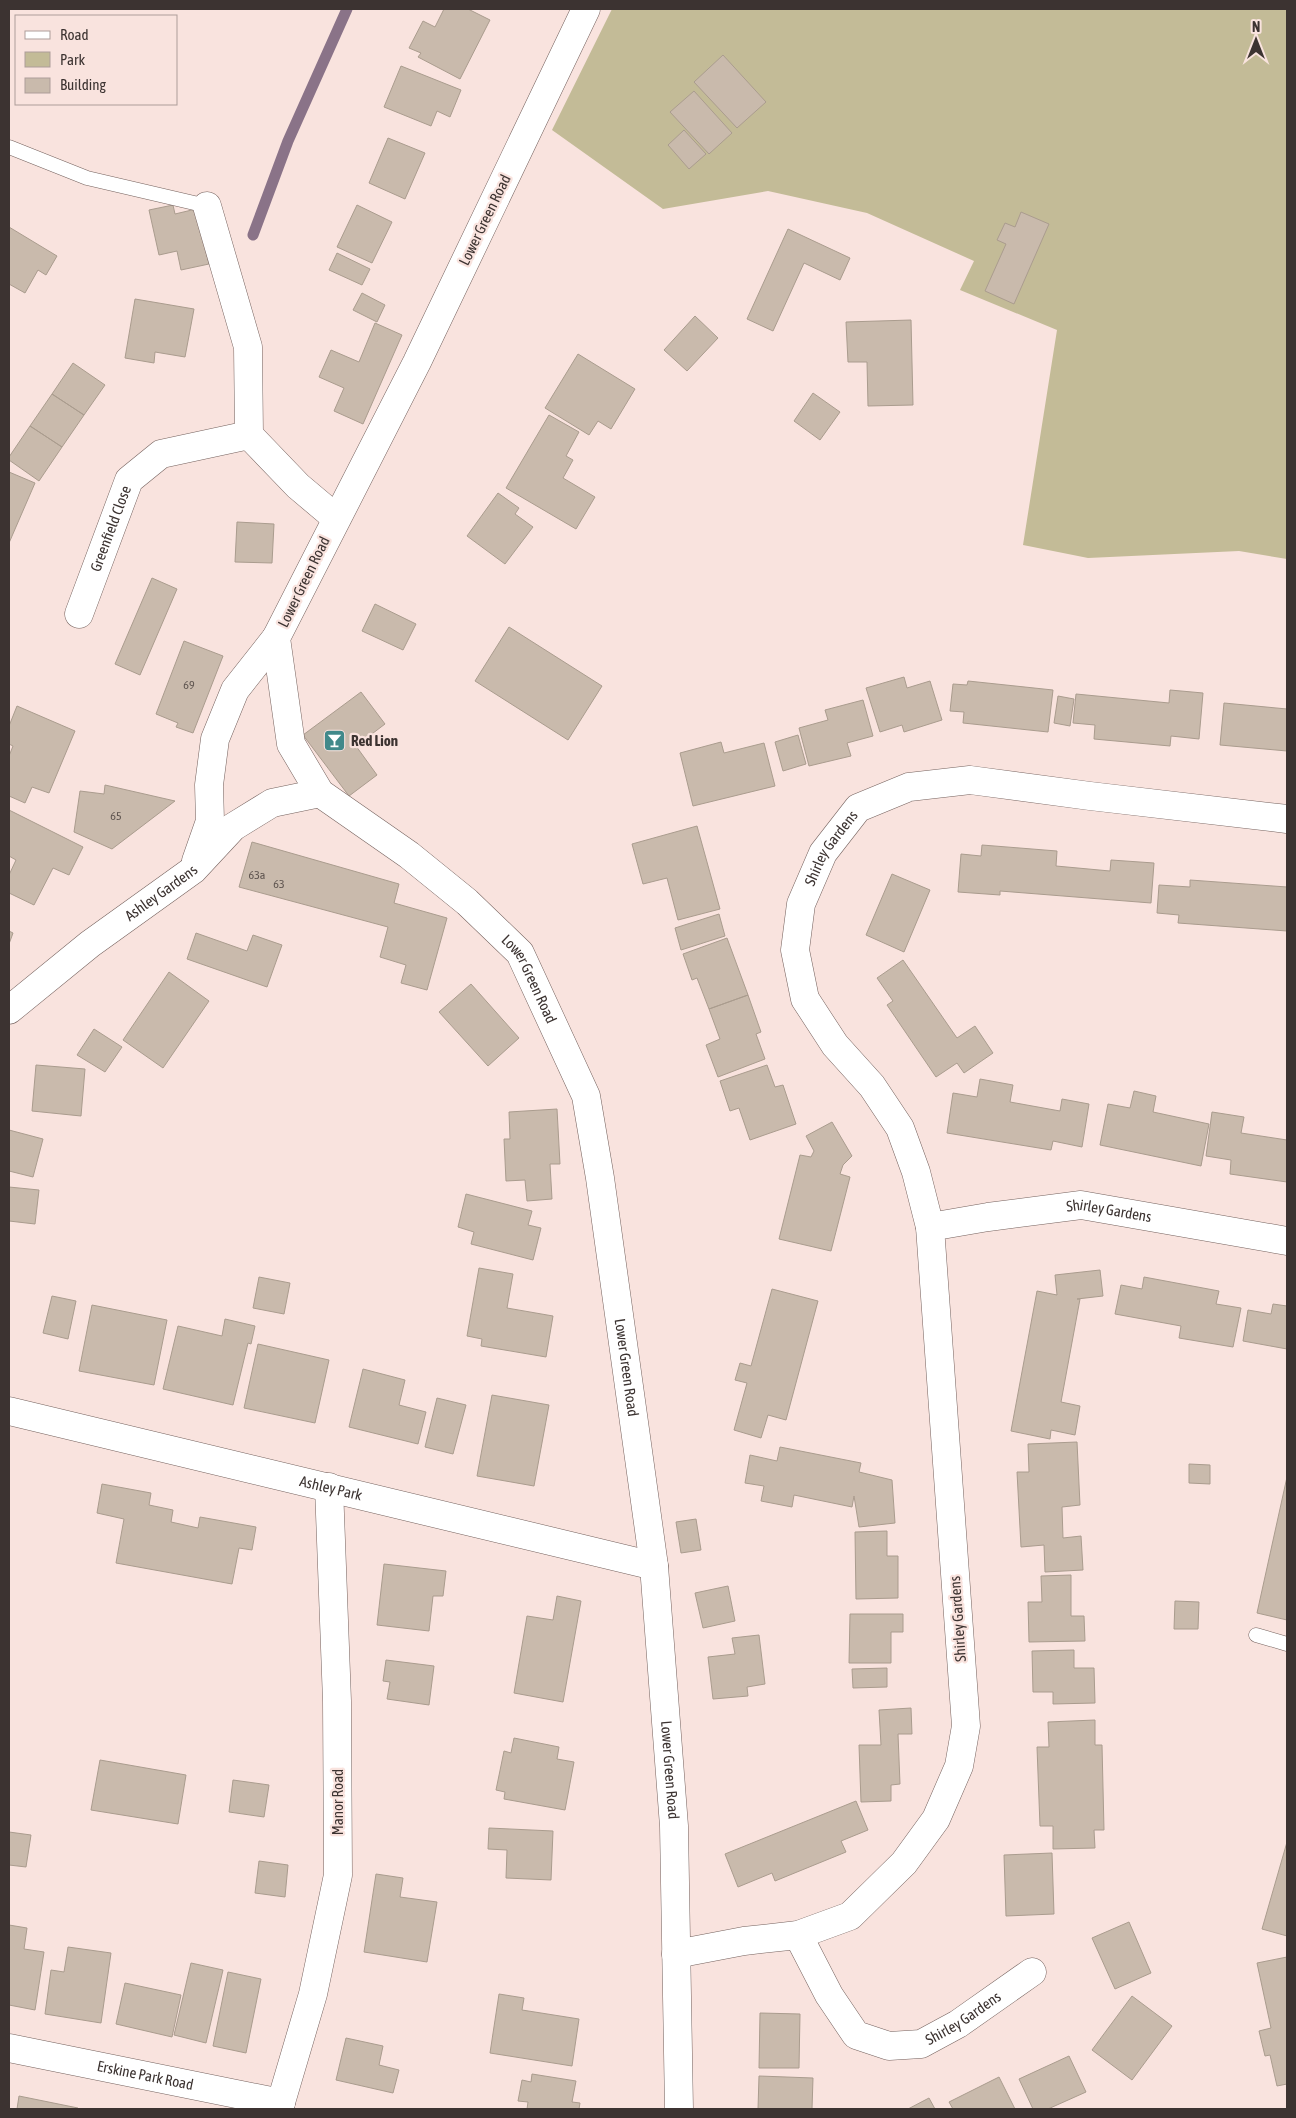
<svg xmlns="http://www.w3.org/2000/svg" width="1296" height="2118" viewBox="0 0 1296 2118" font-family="'Asap Condensed',sans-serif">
<rect width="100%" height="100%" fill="#f9e3de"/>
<path fill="#c3bb97" d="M612,9h675v550l-48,-8 -151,7 -65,-13 34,-215 -97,-40 14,-29 -107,-48 -99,-22 -105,18 -111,-79z"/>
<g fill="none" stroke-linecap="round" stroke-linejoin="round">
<path stroke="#8a7388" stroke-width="11" d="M253,235l35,-94 59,-132"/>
</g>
<path fill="#c9baac" stroke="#aa9c8e" d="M444,9h24l22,11 -30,59 -42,-22 3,-4 -12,-5 14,-27 12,6z
M723,55l43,47 -29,26 -43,-46z
M401,66l60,24 -11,27 -13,-6 -6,15 -47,-19z
M694,91l38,42 -23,21 -39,-42z
M684,130l22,24 -17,15 -21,-24z
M388,138l37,15 -20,46 -36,-16z
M173,205l2,9 21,-5 13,55 -28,6 -4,-19 -18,4 -10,-45z
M357,205l35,17 -20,41 -35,-16z
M1021,212l28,12 -35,80 -29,-13 21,-47 -9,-4 8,-17 10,4z
M9,227l48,29 -11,19 -8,-5 -13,23 -16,-9z
M788,229l62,29 -10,22 -36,-17 -31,68 -26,-12z
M337,253l33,16 -8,16 -33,-15z
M362,293l23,12 -8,17 -24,-12z
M135,299l59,10 -9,48 -30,-5 -1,11 -29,-5z
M695,316l23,22 -31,33 -23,-21z
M911,320l2,85 -45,1 -1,-44h-19l-2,-40z
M375,323l27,12 -39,89 -29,-13 10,-23 -25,-11 12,-27 28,12z
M578,354l57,35 -24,40 -13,-8 -9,14 -44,-27z
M73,363l32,22 -21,30 -32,-21z
M813,393l27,19 -20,28 -26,-19z
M52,394l32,21 -22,32 -32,-21z
M549,415l30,17 -13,24 7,4 -10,18 32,19 -19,32 -70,-41z
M30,426l32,21 -23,34 -30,-21v-3z
M9,472l26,11 -26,60z
M498,493l21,15 -4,6 18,13 -28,37 -38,-28z
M237,522l37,2 -2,39 -37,-1z
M152,578l25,11 -37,86 -25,-11z
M375,604l41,20 -13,26 -41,-19z
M509,627l93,59 -34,54 -93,-59z
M184,641l39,15 -30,77 -17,-6 2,-4 -22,-9z
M904,677l3,11 23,-7 12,39 -38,12 -2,-7 -22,7 -14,-44z
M968,681l85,9 -5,42 -85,-9 1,-11 -14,-1 3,-27 14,1z
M1170,690l33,3 -4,46 -28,-3 -1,10 -76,-7 1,-14 -22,-2 3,-29 93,9z
M361,692l24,32 -29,22 21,29 -28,21 -46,-61z
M1058,696l16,3 -4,27 -16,-3z
M863,700l10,36 -26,7 4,13 -42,10 -10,-38 29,-8 -3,-10z
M1224,703l63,6v42l-67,-6z
M17,706l58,25 -26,62 -17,-6 -7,16 -16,-7v-40l4,-10 -4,-2v-18z
M798,735l8,29 -23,7 -8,-29z
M721,742l3,11 40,-10 11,43 -82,20 -13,-53z
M105,785l70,16 -63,48 -38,-17 6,-41 24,3z
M9,810l74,37 -14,28 -16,-7 -19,37 -25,-12v-18l7,-15 -7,-4z
M697,826l23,83 -42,11 -11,-42 -24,6 -11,-40z
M252,842l147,42 -5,19 53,15 -20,72 -26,-7 5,-18 -26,-8 8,-30 -149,-40z
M982,845l75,6 -1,15 54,5 1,-11 43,3 -3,40 -151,-12v4l-42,-3 3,-38 20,2z
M892,874l38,16 -26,62 -38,-17z
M1190,880l97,7v44l-109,-8 1,-8 -22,-2 2,-28 31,2z
M719,914l6,22 -44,14 -6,-22z
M9,931l4,2 -4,11z
M196,933l51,18 6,-16 29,10 -15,42 -80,-28z
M727,938l21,57 -39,14 -12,-31 -5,2 -9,-26z
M903,960l54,78 18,-12 18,27 -29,20 -7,-10 -21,14 -49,-72 6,-4 -16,-23z
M169,972l40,29 -46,67 -40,-28z
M471,984l48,54 -31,28 -49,-54z
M748,995l13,37 -5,2 9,25 -47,18 -12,-32 14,-6 -11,-30z
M94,1029l28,18 -17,25 -28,-17z
M36,1065l49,4 -4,47 -49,-5z
M767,1065l8,22 8,-2 13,39 -46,16 -11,-32 -9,3 -10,-30z
M980,1079l33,6 -3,17 50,9 2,-12 27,5 -7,43 -29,-6 -2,9 -104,-17 6,-40 24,4z
M1134,1091l22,5 -3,16 56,12 -8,42 -101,-21 8,-41 22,4z
M557,1109l3,55h-10l2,35 -25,2 -2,-21 -19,1 -2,-42h6l-1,-27z
M1212,1112l32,5 -3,16 46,7v42l-57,-8 1,-14 -25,-4z
M832,1122l20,34 -9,9 -3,9 10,3 -19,74 -52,-12 21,-84 11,2 3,-6 -8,-15z
M9,1130l34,9 -10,38 -24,-6z
M9,1187l30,3 -4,34 -26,-3z
M466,1194l66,17 -4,14 13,3 -8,32 -62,-16 3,-12 -16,-5z
M479,1268l34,6 -6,34 46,8 -7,41 -65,-11 1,-7 -15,-3z
M1100,1270l3,26 -26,3h3l-19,103 19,4 -5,29 -24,-5 -1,9 -39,-8 26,-140 20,4 -2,-20z
M259,1277l31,6 -6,31 -31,-6z
M1144,1277l75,14 -3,13 25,4 -8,39 -54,-9 2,-12 -66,-12 6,-29 21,4z
M772,1289l46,12 -32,119 -18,-5 -7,23 -27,-8 13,-47 -12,-3 5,-17 11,3z
M52,1296l24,5 -8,38 -25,-6z
M1273,1304l14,2v43l-44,-8 5,-31 23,4z
M92,1305l75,15 -13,65 -75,-14z
M225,1319l30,7 -4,18 -3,-1 -15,62 -70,-16 15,-63 44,10z
M258,1344l71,16 -14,63 -71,-15z
M363,1369l42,11 -6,25 27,7 -8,32 -69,-17z
M492,1395l57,10 -15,81 -57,-10z
M437,1398l29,7 -13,49 -28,-7z
M1077,1442l3,63 -18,2 1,31 18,-2 2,34 -38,2 -1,-27 -23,2 -4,-75h12l-1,-28z
M780,1447l81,16 -2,9 33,8 3,43 -36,4 -5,-31 -2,11 -58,-12 -2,12 -31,-6 3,-15 -19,-3 5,-28 27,6z
M1189,1464l21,1v19l-21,-1z
M1287,1477v143l-30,-7z
M102,1484l49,9 -2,12 24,5 -2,12 27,6 2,-11 56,10 -4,23 -13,-2 -7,36 -116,-21 8,-44 -27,-6z
M696,1519l5,31 -20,3 -5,-31z
M887,1531v25h11v42l-42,1 -1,-67z
M384,1564l62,7 -3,25h-10l-4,35 -52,-6z
M1071,1575v41h13l1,25 -56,1 -1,-40h14l-1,-26z
M728,1586l7,35 -32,7 -8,-35z
M557,1596l24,5 -18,101 -49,-9 13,-77 26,4z
M1175,1601l24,1 -1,27h-24z
M850,1614h53v18h-12v31h-42z
M759,1635l6,49 -18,3 1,9 -35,3 -5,-42 27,-3 -3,-16z
M1074,1650v18h20l1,35 -42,1v-12h-20l-1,-41z
M386,1660l48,6 -5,39 -42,-6 3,-17 -7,-1z
M887,1668v19l-34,1 -1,-19z
M911,1708l1,26h-14l2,50 -9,1v16l-30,1 -2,-57h22l-2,-35z
M1095,1720v25h7l2,85h-10l1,18 -42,1v-23h-13l-3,-79h12l-1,-25z
M514,1738l45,9 -2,12 17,3 -9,48 -61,-11 1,-7 -9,-2 8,-39 7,2z
M100,1760l86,15 -8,49 -87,-14z
M233,1780l36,5 -5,32 -35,-5z
M856,1801l12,29 -27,11 5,11 -71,29 -3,-8 -34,14 -13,-33z
M489,1828l64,3 -2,49 -45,-2 1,-28 -19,-1z
M9,1832l22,3 -5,32 -17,-2z
M1287,1842v94l-25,-7z
M1052,1853l2,61 -48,2 -2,-61z
M259,1861l29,4 -3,32 -30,-4z
M376,1874l27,4 -3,19 37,5 -10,60 -63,-10z
M1129,1922l22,51 -36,16 -23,-51z
M9,1925l18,3 -3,21 20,3 -9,58 -26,-5z
M68,1947l43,6 -10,70 -56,-9 6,-44 13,2z
M1287,1957v127l-10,2 -7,-31 -5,1 -6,-25 12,-3 -14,-65z
M191,1963l32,7 -17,73 -32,-8z
M228,1972l33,7 -15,74 -33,-7z
M125,1983l56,12 -9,42 -56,-13z
M499,1994l25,4 -2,12 57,9 -7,47 -82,-13z
M1132,1996l40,30 -40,54 -40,-30z
M760,2013l40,1 -1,54h-40z
M346,2038l37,8 -4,19 20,5 -6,23 -57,-13z
M1069,2056l17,36 -38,17h-15l-14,-30z
M532,2074l44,7 -4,21 8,1 -1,6h-52l1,-7 -10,-1 4,-21 9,2z
M759,2076l54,2 -1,31h-54z
M999,2077l16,32h-62l-4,-7z
M19,2096l59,12v1h-61z
M929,2098l6,11h-27z"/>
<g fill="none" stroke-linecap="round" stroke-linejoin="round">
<defs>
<path id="service" d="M9,147l78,31 120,28
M1256,1635l31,9"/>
<g id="minor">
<path id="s1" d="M586,9l-169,353 -141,276 15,106 29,49 89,62 58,47 53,51 66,143 14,82 54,388 20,260 5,283"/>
<path d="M207,206l41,141 1,88 49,51 38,32"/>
<path id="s2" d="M79,614l50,-134 32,-26 88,-19"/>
<path d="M196,861l14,-40 -1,-36 6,-46 20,-49 41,-52"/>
<path id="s3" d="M9,1010l81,-66 103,-74 40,-43 39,-24 48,-10"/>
<path id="s4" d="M930,1227l58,-10 93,-12 206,36"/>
<path id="s5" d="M9,1411l645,155"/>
<path id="s6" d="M798,1935l31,60 27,40 33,11 32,-2 37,-20 74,-52"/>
<path id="s7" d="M676,1954l68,-13 54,-6 52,-19 54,-53 32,-44 23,-53 7,-40 -36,-499 -14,-55 -16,-44 -28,-42 -37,-41 -30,-46 -10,-49 6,-46 22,-51 35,-45 51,-21 61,-7 120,16 197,23"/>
<path id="s8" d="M9,2048l272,55"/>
<path d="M279,2109l34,-115 25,-119 -1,-174 -8,-214"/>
</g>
</defs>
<use href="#service" stroke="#75625e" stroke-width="15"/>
<use href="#minor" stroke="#75625e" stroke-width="29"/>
<use href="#service" stroke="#fff" stroke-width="14"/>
<use href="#minor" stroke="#fff" stroke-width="28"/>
</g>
<defs>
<symbol id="bar-square" viewBox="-11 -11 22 22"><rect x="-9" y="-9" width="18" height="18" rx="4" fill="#41898a" stroke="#f9e3de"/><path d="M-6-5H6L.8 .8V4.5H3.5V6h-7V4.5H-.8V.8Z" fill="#fff"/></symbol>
</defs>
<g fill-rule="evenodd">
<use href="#bar-square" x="322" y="728" width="25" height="25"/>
</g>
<g text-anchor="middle" stroke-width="4.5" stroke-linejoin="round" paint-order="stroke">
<g font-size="12" fill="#5f5550">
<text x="189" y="689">69</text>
<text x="116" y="820">65</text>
<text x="257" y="879">63a</text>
<text x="279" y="888">63</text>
</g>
<g font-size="15" fill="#3c3331" stroke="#f9e3de">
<text transform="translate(485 220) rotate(-64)" y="5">Lower Green Road</text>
<text dy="5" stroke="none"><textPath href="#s2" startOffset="91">Greenfield Close</textPath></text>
<text transform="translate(304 582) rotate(-64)" y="5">Lower Green Road</text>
<text dy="5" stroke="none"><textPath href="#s7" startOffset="1332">Shirley Gardens</textPath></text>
<text dy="5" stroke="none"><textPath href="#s3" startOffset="192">Ashley Gardens</textPath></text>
<text dy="5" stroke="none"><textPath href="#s1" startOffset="1149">Lower Green Road</textPath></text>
<text dy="5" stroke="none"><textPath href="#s4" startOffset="181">Shirley Gardens</textPath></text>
<text dy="5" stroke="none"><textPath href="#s1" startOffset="1554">Lower Green Road</textPath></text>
<text dy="5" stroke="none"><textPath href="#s5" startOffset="331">Ashley Park</textPath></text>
<text transform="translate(958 1619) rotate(-94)" y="5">Shirley Gardens</text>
<text dy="5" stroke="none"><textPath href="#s1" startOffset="1959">Lower Green Road</textPath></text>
<text transform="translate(338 1802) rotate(-90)" y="5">Manor Road</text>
<text dy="5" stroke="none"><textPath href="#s6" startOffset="232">Shirley Gardens</textPath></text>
<text dy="5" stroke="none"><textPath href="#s8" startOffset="139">Erskine Park Road</textPath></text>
</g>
<g font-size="15" font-weight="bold" fill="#3c3331" stroke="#f9e3de" text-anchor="start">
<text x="351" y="746">Red Lion</text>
</g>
</g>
<rect width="1296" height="2118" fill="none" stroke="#3c3331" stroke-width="20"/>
<rect x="15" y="15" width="162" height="90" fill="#f9e3de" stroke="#ad9d99"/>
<rect x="25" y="31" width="25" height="8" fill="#ffffff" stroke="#ad9d99"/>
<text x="60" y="40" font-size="15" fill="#3c3331">Road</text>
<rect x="25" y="52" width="25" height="15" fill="#c3bb97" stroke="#ad9d99"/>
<text x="60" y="65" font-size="15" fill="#3c3331">Park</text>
<rect x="25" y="78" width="25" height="15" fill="#c9baac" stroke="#ad9d99"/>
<text x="60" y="90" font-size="15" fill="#3c3331">Building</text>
<g transform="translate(1256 40)" stroke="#f9e3de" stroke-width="4" paint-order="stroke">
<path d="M0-4L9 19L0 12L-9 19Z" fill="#3c3331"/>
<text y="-8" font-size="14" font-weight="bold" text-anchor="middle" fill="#3c3331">N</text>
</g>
</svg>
